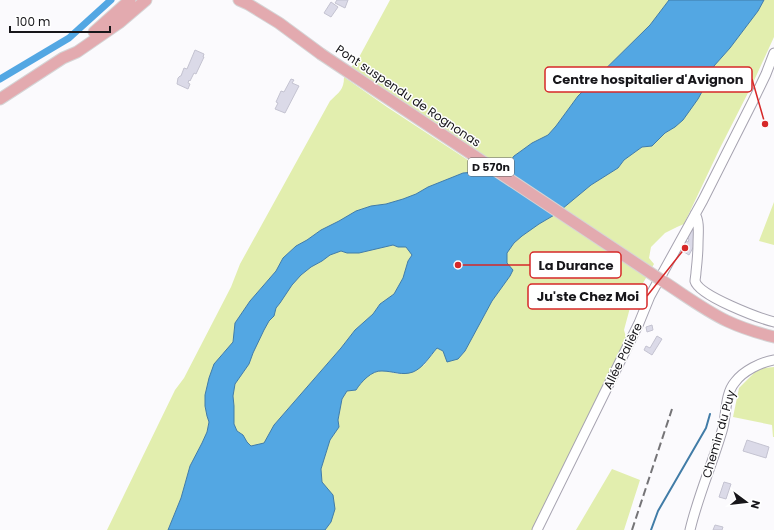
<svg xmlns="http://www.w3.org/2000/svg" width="774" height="530" viewBox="0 0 774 530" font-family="Poppins,sans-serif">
<rect width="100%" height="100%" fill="#fbfafd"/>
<path fill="#e2eeae" d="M390,0h279l-19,25 -72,71 -22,30 -8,9 -16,8 -18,13 -7,9 -7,2 -150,-99 7,-7z
M764,0h10v37l-22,48 -32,63 -36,76 -7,3 -12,6 -14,14 -2,11 5,6 -23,40 -7,26 3,11 -93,189h-209l6,-8 -6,-36 -3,-4 -1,-13 9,-29 9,-13 -1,-7 4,-21 5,-8 9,-1 4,-7 10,-9 11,-4 18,4 25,-9 13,-17 21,11 7,-8 27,-50 18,-25 -3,-13v-10l7,-10 8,-7 17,-12 17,-10 35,-29 27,-17 6,-8 18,-13 10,-1 13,-13 7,-4 26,-30 11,-20 5,-13 16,-18 28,-37z
M344,77l43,30 96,63 -20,3 -35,14 -12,7 -13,5 -17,5 -15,2 -15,5 -17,10 -18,9 -14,10 -11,6 -13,12 -7,13 -26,30 -15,22 -2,19 -4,6 -7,6 -17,41v11l2,10 2,6 -2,10 -5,11 -12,23 -9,32 -13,32h-61l68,-140 9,-12 47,-91 9,-23 90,-163c9,-9 14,-11 14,-24z
M774,202v43l-15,-4z
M393,245l5,2h8l6,7 -4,7 -5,17 -9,16 -14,10 -7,10 -18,16 -14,18 -67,77 -10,19 -13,2 -4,-4 -4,-7 -6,-4 -3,-7v-18l-1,-10 2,-12 14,-20 4,-11 11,-23 5,-9 5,-5 2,-8 4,-5 12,-18 9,-10 10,-8 11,-6 8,-6 11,-4 6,2h12z
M774,367v70h-1l-1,-12 -39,-8 6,-29 16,-16 9,-4z
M612,469l28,11 -16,50h-48z"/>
<path fill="#53a7e3" stroke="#417ca7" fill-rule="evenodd" d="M669,0h95l-6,11 -28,37 -16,18 -5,13 -11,20 -15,21 -8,7 -10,6 -13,13 -10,1 -18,13 -6,8 -27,17 -35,29 -17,10 -17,12 -8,7 -7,10v10l6,7 -3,6 -18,25 -27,50 -7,8 -11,3 -4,-11 -6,-3c-7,8 -14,20 -24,24 -11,4 -20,-1 -31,-1 -10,-1 -21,11 -26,19l-9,1 -5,8 -4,21 1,7 -9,13 -9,29 1,13 11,13 2,14 -4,13 -6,8h-157l13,-32 9,-32 12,-23 5,-11 2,-10 -2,-6 -2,-10v-11l4,-17 5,-14 19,-22 2,-19 15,-22 26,-30 7,-13 13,-12 11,-6 14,-10 18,-9 17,-10 15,-5 15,-2 17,-5 13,-5 12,-7 35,-14 12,-1 32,-7 7,-9 7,-5 11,-8 16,-8 8,-9 22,-30 72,-71zM393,245l5,2h8l6,8 -4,6 -5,17 -9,16 -14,10 -7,10 -18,16 -14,18 -67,77 -10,18 -13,3 -4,-4 -4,-7 -6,-4 -3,-7v-18l-1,-10 2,-12 14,-20 4,-11 11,-23 5,-9 5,-5 2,-8 4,-5 12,-18 9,-10 10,-8 11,-6 8,-6 11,-4 6,2h12z"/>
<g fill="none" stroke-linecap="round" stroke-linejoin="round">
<path stroke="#417ca7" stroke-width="2" d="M651,530l7,-19 48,-83 4,-14"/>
<path stroke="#53a7e3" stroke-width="7" d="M0,79l69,-41 42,-38"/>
</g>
<path fill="#dbdae8" stroke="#c4c3d1" d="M337,0h11l-3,8 -10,-5z
M331,2l7,5 -7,10 -7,-4z
M195,50l9,4 -1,3h1l-8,17 -2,-1 -4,8 -1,-1 -1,3 2,1 -2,5 -11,-5 1,-6 2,-2h1l3,-8 3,1z
M291,79l3,1 -2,3 7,3 -14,27 -10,-4 3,-6 -2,-1 5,-11 3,1z
M695,219l-1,27 -5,9 -10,-6 5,-9 4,2 1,-3 -3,-2z
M652,325l1,5 -6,2 -1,-5z
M657,336l5,3 -10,16 -8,-5 2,-4 4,2z
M747,440l22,7 -3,11 -23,-7z
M724,482l7,2 -5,15 -7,-2z
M715,525l8,2 -1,3h-9z"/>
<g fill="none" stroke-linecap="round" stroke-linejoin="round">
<defs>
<path id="minor" d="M695,214c5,8 3,20 3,30 0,9 -1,19 -2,28 0,3 -1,7 -1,9 4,15 64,37 79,41
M537,530l102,-207 11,-27 53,-96 50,-99 13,-27 8,-21
M690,530c8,-34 22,-65 32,-99 5,-15 2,-36 13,-49 8,-11 26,-20 39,-22"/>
<path id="major" d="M239,0l9,4 31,19 42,31
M94,32l36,-32
M0,99l63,-41 14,-6 42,-29 27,-23
M661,280c22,14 43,30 66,41 15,7 31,12 47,16"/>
</defs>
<use href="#minor" stroke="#a6a3b0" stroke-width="11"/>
<use href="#major" stroke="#d5d5d6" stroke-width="13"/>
<use href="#minor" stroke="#fff" stroke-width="9"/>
<use href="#major" stroke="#e3aaaf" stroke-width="11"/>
<path stroke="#757477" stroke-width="2" stroke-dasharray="8 4" stroke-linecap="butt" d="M632,530l40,-121"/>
<defs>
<path id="major-bridge" d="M321,54l340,226"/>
</defs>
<use href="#major-bridge" stroke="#d5d5d6" stroke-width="13" stroke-linecap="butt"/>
<use href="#major-bridge" stroke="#e3aaaf" stroke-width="11"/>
</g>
<g text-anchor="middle" stroke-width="3" stroke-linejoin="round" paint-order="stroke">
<rect fill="#fff" stroke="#5d5c5f" stroke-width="1" x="468" y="158" width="46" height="18" rx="3"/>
<g font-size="11" font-weight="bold" fill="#17161a">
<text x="491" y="171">D 570n</text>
</g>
<g font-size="12" fill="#17161a" stroke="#fff">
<text transform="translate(408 96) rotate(34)" y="4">Pont suspendu de Rognonas</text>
<text transform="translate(623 356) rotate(-64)" y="4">Allée Palière</text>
<text transform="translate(719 434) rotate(-74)" y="4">Chemin du Puy</text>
</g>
</g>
<path fill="none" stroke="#d62828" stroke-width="1.5" d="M765 124L752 79M458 265L530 265M685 248L647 296"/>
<g fill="#d62828" stroke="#fff" stroke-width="1.5">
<circle cx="765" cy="124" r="4"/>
<circle cx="458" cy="265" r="4"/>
<circle cx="685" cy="248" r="4"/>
</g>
<g fill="#fff" stroke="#d62828" stroke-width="1.5">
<rect x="545" y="67" width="207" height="25" rx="4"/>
<rect x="530" y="252" width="91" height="26" rx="4"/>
<rect x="528" y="284" width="119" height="25" rx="4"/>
</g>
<g font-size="13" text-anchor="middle" font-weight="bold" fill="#17161a">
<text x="648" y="84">Centre hospitalier d'Avignon</text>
<text x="576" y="270">La Durance</text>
<text x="588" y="301">Ju'ste Chez Moi</text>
</g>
<g transform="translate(746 502) rotate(105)" stroke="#ffffff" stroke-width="3" paint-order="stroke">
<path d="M0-3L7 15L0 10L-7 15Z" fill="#17161a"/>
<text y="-6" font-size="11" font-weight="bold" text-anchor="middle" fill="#17161a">N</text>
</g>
<path d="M10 26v6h100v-6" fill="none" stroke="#17161a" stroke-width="2"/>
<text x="16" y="26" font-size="12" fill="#17161a" stroke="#ffffff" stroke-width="3" paint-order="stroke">100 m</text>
</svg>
